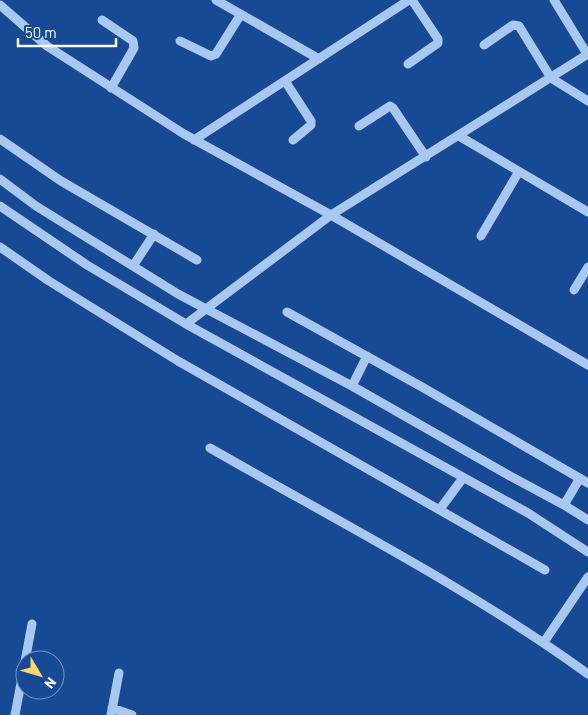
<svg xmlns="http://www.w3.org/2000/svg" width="588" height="715" viewBox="0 0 588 715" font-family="Barlow,sans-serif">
<rect width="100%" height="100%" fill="#174a95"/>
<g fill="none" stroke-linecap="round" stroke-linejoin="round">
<path stroke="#a8c7f1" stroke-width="9" d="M216,0l103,59
M554,0l33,54
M0,5l47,41 137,88 147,81 257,150
M102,20l31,21 1,7 -23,40
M180,41l31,15 5,-2 25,-40
M484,45l29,-20 6,1 32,52 37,23
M408,64l30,-21v-4l-26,-39
M285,81l26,40v4l-18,15
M359,126l31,-20 3,2 33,49
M459,136l129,76
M0,139l61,42 136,79
M194,140l215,-140
M0,179l36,27 142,88 174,92 158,90 54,29 24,15
M0,206l87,59 99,59 342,189 60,39
M481,236l37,-63
M0,247l49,34 129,80 367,209
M133,266l21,-32
M574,290l14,-23
M287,312l135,75 166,96
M186,324l145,-109 257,-161
M352,386l15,-30
M210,448c127,73 259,140 378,226
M564,505l16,-27
M440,509l23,-31
M544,642l44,-65
M112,708l20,7
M15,715l17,-91
M111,715l8,-42"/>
</g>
<g transform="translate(40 675) rotate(128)"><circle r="24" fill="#174a95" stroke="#7492bf"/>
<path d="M0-4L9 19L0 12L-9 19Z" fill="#ffd768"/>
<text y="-8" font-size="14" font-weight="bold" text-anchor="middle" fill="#ffffff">N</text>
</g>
<path d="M18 38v8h98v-8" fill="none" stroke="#ffffff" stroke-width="2.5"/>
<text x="25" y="38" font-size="15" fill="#ffffff" stroke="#174a95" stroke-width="4" paint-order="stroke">50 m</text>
</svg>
